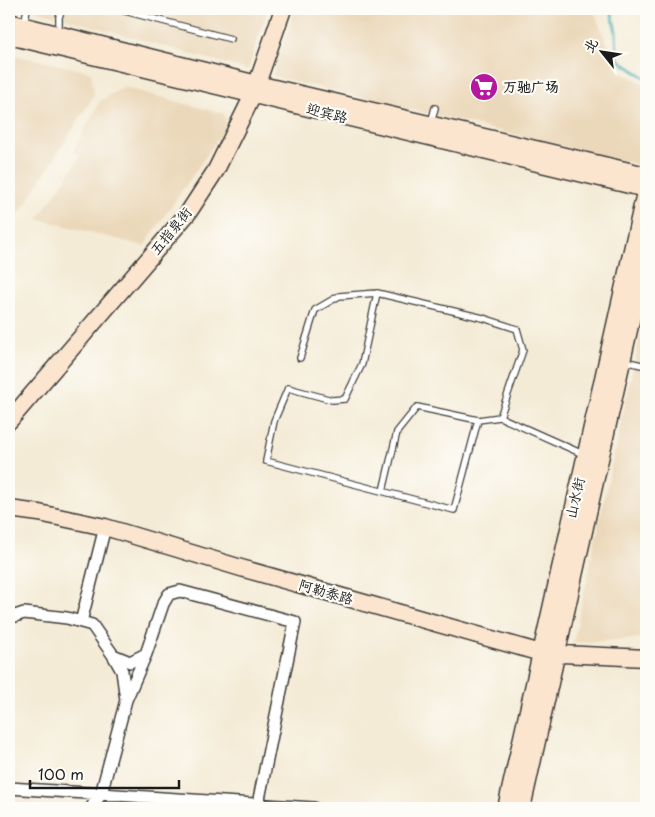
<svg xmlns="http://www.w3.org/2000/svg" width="655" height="817" viewBox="0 0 655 817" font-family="'Playpen Sans','LXGW WenKai TC',sans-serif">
<rect width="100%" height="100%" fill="#fdfcf7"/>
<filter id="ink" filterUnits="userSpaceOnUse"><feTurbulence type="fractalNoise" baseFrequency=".02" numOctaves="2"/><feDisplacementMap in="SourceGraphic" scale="10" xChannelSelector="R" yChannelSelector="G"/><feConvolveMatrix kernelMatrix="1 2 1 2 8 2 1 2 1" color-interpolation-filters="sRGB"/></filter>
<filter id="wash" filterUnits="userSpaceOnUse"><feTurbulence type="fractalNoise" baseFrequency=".0096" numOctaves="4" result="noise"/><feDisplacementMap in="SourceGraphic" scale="20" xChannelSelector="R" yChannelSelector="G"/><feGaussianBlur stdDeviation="1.12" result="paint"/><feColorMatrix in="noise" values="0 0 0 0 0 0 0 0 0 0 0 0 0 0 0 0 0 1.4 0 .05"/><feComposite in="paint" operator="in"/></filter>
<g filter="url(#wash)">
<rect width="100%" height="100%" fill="#f4ebd6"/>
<path fill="#ebd8ba" d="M32,9h236l-20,61z
M295,9h298l25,61 28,15v44l-7,36 -367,-89z
M9,54l82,18 3,23 -74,118 -11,-2z
M123,87l101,27 2,13 -82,119 -106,-27 43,-63 -8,-5 27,-50z
M646,309v329l-73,5 61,-280z"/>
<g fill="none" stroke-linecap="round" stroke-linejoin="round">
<path stroke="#3dadb7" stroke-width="3" d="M611,9l5,23 1,26 10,8 19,12"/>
</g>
</g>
<g filter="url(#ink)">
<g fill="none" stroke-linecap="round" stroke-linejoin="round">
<defs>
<path id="lane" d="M117,9l114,30
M24,25l3,-16
M59,33v-16l3,-8
M431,123l4,-15
M377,293l-15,71 -17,35 -13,1 -44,-12 -14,33 -8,40 188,49 24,-90 22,-3 85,38
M300,358l15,-48 24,-14 38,-3 106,25 34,11 6,21 -23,67
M624,361l22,5
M383,491l14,-59 20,-25 61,13"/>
<path id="street" d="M9,618l15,-5 43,5 25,7 21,30 9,16 4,29 -25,94 -10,14
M81,622l24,-95
M113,655l17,7 16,-8
M126,700l20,-46 17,-50 6,-10 11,-3 115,31 -37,182
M9,788l305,20"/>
<path id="secondary" d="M9,22l248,62 389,91
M9,36l637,153
M9,421l179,-208 28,-43 37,-75 30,-86
M9,509l30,4 66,14 136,41 300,85 105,5
M506,808l140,-620
M522,808l124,-554"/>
</defs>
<use href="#lane" stroke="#3c3b38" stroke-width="8"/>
<use href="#street" stroke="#3c3b38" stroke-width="14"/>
<use href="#secondary" stroke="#3c3b38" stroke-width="19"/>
<use href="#lane" stroke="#fff" stroke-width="5.5"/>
<use href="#street" stroke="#fff" stroke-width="11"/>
<use href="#secondary" stroke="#fbe5cf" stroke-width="16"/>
</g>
</g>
<defs>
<symbol id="supermarket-disc" viewBox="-11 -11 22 22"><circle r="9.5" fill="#b5179e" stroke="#fdfcf7"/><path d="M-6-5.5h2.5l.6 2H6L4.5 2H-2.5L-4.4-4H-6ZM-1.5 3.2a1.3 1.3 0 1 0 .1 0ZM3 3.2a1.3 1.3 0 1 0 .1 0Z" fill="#fff"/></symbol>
</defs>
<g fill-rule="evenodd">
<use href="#supermarket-disc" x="468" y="71" width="32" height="32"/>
</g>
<g text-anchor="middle" stroke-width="4.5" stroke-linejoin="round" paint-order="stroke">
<g font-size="14" font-weight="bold" fill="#1c1c1c" stroke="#fdfcf7" text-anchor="start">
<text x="503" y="92">万驰广场</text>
</g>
<g font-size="14" fill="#1c1c1c" stroke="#fdfcf7">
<text transform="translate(327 113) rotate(14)" y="5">迎宾路</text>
<text transform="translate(171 231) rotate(-51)" y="5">五指泉街</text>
<text transform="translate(575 498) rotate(-77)" y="5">山水街</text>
<text transform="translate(326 592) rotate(16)" y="5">阿勒泰路</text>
</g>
</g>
<rect width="655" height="817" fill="none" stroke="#fdfcf7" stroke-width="30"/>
<g transform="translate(602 52) rotate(300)" stroke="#fdfcf7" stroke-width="4" paint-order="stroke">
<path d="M0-4L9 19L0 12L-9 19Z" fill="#1c1c1c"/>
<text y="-8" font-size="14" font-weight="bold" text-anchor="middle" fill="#1c1c1c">北</text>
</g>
<path d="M30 780v8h149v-8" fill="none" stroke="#1c1c1c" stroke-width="2.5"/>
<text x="38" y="780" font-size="15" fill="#1c1c1c" stroke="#fdfcf7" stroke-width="4" paint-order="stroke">100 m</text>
</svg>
